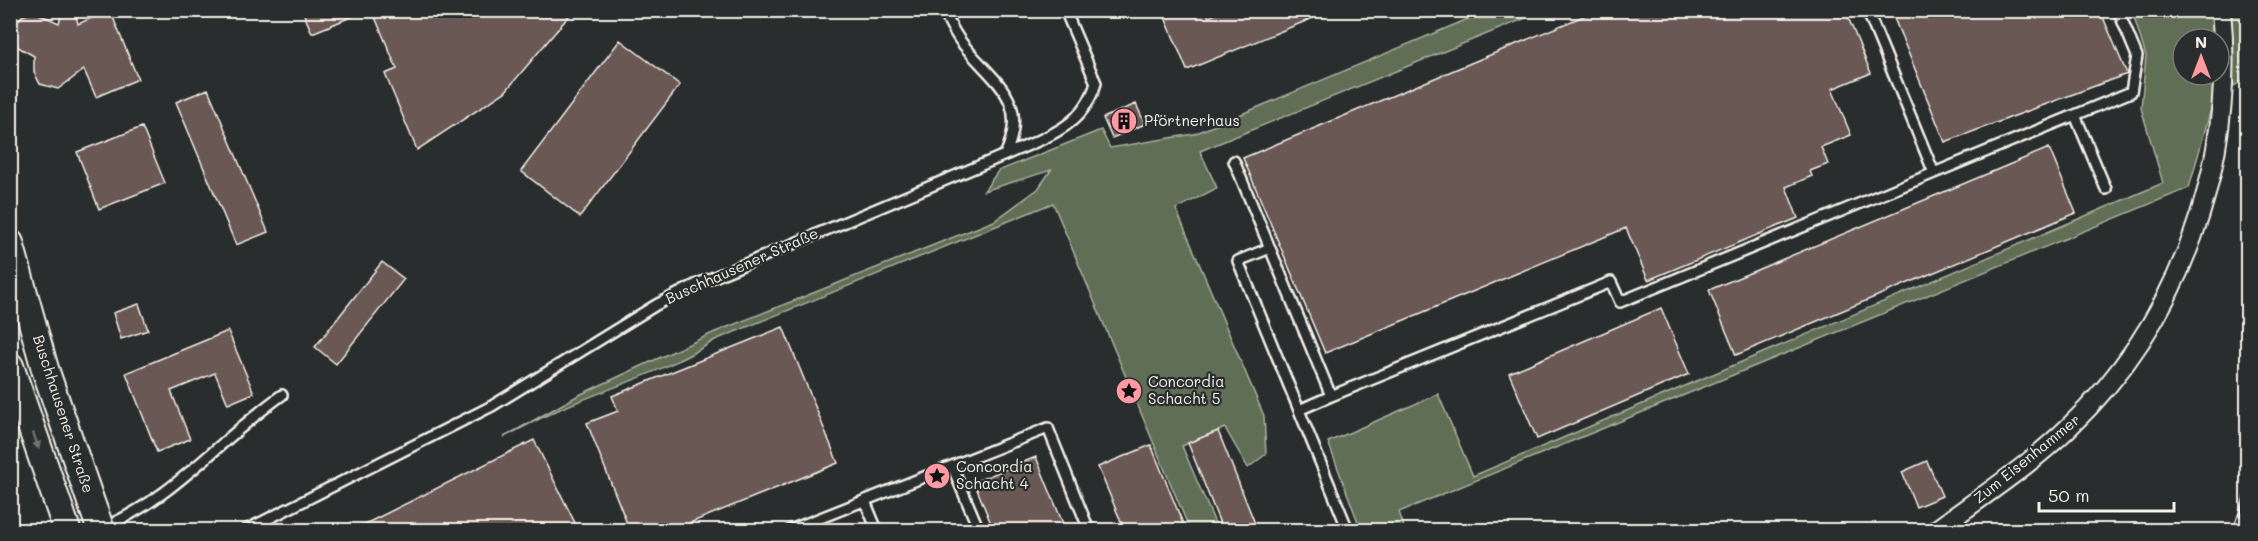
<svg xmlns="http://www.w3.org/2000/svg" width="2258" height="541" viewBox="0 0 2258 541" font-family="Mali,sans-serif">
<rect width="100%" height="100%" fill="#2a2d2e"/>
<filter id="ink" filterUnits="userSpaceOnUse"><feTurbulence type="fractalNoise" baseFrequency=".0167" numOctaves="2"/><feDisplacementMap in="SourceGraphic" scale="12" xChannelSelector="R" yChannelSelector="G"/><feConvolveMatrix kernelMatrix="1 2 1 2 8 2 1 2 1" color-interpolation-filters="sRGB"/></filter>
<g filter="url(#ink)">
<path fill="#606e56" stroke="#aab09f" stroke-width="1.5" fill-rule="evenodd" d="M1487,11h56l-343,140 17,37 -41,21 88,207 2,38 -18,14 -23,-40 -43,18 36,84h-28l-137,-327 -338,137c-48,31 -104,47 -157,70 -18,8 -36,18 -54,27l73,-41 138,-64 279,-111 44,-32 13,-19 -67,21 14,-20 103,-41 9,18 84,-14z
M2132,11h112l3,18v49l-33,20 -25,90 -790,324 6,18h-44l-33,-88 110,-48 35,82 690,-293 -22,-75 5,-52zM2183,39h36v36h-36z"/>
<path fill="#6a5854" stroke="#f4f1e8" stroke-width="1.5" d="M63,10h12l3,14 32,-14 28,69 -42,18 -12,-27 -26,19 -18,-5 -6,-12v-16l-16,-9 -3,-7 -1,-13 8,-11 12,-4 25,11z
M302,10h64v1l-54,22z
M372,10h202l-69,82 -88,58 -32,-76 12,-5z
M1162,10h44l3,7 16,-7 105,1 -143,59z
M1598,10h247l26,63 -39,16 19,46 -30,12 7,17 -18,7 2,5 -26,11 12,31 -150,62 -22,-52 -301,125 -82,-195z
M1911,10h189l27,64 -182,68 -51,-124z
M620,40l60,45 -100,132 -59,-46z
M208,89l60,143 -32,13 -60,-143z
M1136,104l9,20 -33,14 -9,-20z
M142,127l23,56 -66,26 -22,-57z
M2049,148l27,65 -340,142 -27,-65z
M382,262l22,17 -68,85 -21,-17z
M139,304l9,26 -27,9 -8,-26z
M1661,308l28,66 -152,65 -28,-66z
M783,327l55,136 -168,68h-40l-43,-108 31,-12 -6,-15z
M228,331l26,62 -26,11 -13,-31 -44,18 19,48 -33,13 -31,-79z
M1218,431l40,100h-35l-35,-88z
M534,440l45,91h-228z
M1151,445l35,86h-61l-27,-64z
M1036,457l30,74h-72l-20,-49z
M1927,461l15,35 -26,11 -14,-35z"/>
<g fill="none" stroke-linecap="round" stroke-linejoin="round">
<defs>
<path id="lane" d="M2075,115l31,74
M1005,155c39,-17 78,-27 91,-72l-31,-73
M1234,161l97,235 -32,14
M1934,173l197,-81 6,-36 -19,-46
M1270,248l-32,13 110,269
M1331,396l280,-114 9,20 314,-129 -67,-163
M952,466l27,64
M865,501l12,29
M102,528c71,-29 118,-89 180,-133
M246,530l246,-124 164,-101 39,-20 310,-130c26,-56 -12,-73 -43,-112 -8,-10 -13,-21 -19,-33
M790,530l258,-102 41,102"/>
<path id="street" d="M1936,530c45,-33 93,-64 133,-103 112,-107 167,-263 152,-417"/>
<path id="secondary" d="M10,243l35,126 48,139
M10,366l57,164"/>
</defs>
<use href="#lane" stroke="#f4f1e8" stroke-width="14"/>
<use href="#street" stroke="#f4f1e8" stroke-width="22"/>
<use href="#secondary" stroke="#f4f1e8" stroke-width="30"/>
<use href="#lane" stroke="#2a2d2e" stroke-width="9"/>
<use href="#street" stroke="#2a2d2e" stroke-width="18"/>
<use href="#secondary" stroke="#2a2d2e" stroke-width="26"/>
<defs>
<path id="rail" d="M2236,530l12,-36"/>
</defs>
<use href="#rail" stroke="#f4f1e8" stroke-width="7"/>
<use href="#rail" stroke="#2a2d2e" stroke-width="4.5" stroke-dasharray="14" stroke-linecap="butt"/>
<defs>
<path id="secondary-bridge" d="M93,508l8,22"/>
</defs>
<use href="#secondary-bridge" stroke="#f4f1e8" stroke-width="30" stroke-linecap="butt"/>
<use href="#secondary-bridge" stroke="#2a2d2e" stroke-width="26"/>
</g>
<defs><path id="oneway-solid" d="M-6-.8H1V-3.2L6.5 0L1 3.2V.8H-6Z" transform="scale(1.5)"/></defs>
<use fill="#71726f" href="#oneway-solid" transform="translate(36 441) rotate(71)"/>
</g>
<defs>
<symbol id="building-disc" viewBox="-11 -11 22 22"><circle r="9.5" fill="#ff9aa2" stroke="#2a2d2e"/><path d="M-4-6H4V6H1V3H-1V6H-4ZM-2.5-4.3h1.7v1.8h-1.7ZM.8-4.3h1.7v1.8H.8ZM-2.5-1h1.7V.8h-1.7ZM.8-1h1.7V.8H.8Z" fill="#111"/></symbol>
<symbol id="sight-disc" viewBox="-11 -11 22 22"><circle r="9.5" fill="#ff9aa2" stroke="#2a2d2e"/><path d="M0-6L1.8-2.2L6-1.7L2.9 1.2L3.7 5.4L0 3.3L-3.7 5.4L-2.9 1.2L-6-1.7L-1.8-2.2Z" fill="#111"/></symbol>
</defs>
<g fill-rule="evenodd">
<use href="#building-disc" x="1109" y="106" width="30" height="30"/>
<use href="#sight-disc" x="1114" y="376" width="30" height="30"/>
<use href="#sight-disc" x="922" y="461" width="30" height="30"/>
</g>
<g text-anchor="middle" stroke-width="4.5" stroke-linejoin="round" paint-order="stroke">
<g font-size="15" fill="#f4f1e8" stroke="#2a2d2e" text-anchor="start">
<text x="1144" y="126">Pförtnerhaus</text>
<text x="1148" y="387">Concordia<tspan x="1148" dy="17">Schacht 5</tspan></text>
<text x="956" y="472">Concordia<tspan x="956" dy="17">Schacht 4</tspan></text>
</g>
<g font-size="15" fill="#f4f1e8" stroke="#2a2d2e">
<text transform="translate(742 266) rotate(-24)" y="5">Buschhausener Straße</text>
<text transform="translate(63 414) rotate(72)" y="5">Buschhausener Straße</text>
<text transform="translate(2027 459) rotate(-39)" y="5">Zum Eisenhammer</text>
</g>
</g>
<rect width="2258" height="541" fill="none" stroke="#2a2d2e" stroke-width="36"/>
<rect x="18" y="18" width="2222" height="505" fill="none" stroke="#f4f1e8" stroke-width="2" filter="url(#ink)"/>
<g transform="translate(2201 57)"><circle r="28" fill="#2a2d2e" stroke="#7b7b78" stroke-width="1.5"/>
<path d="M0-4.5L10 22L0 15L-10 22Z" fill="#ff9aa2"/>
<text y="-9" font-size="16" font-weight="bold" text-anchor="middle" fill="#f4f1e8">N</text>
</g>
<path d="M2039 502v9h135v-9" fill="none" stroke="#f4f1e8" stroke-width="3"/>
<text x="2048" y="502" font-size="18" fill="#f4f1e8" stroke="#2a2d2e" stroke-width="4.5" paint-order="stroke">50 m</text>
</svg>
